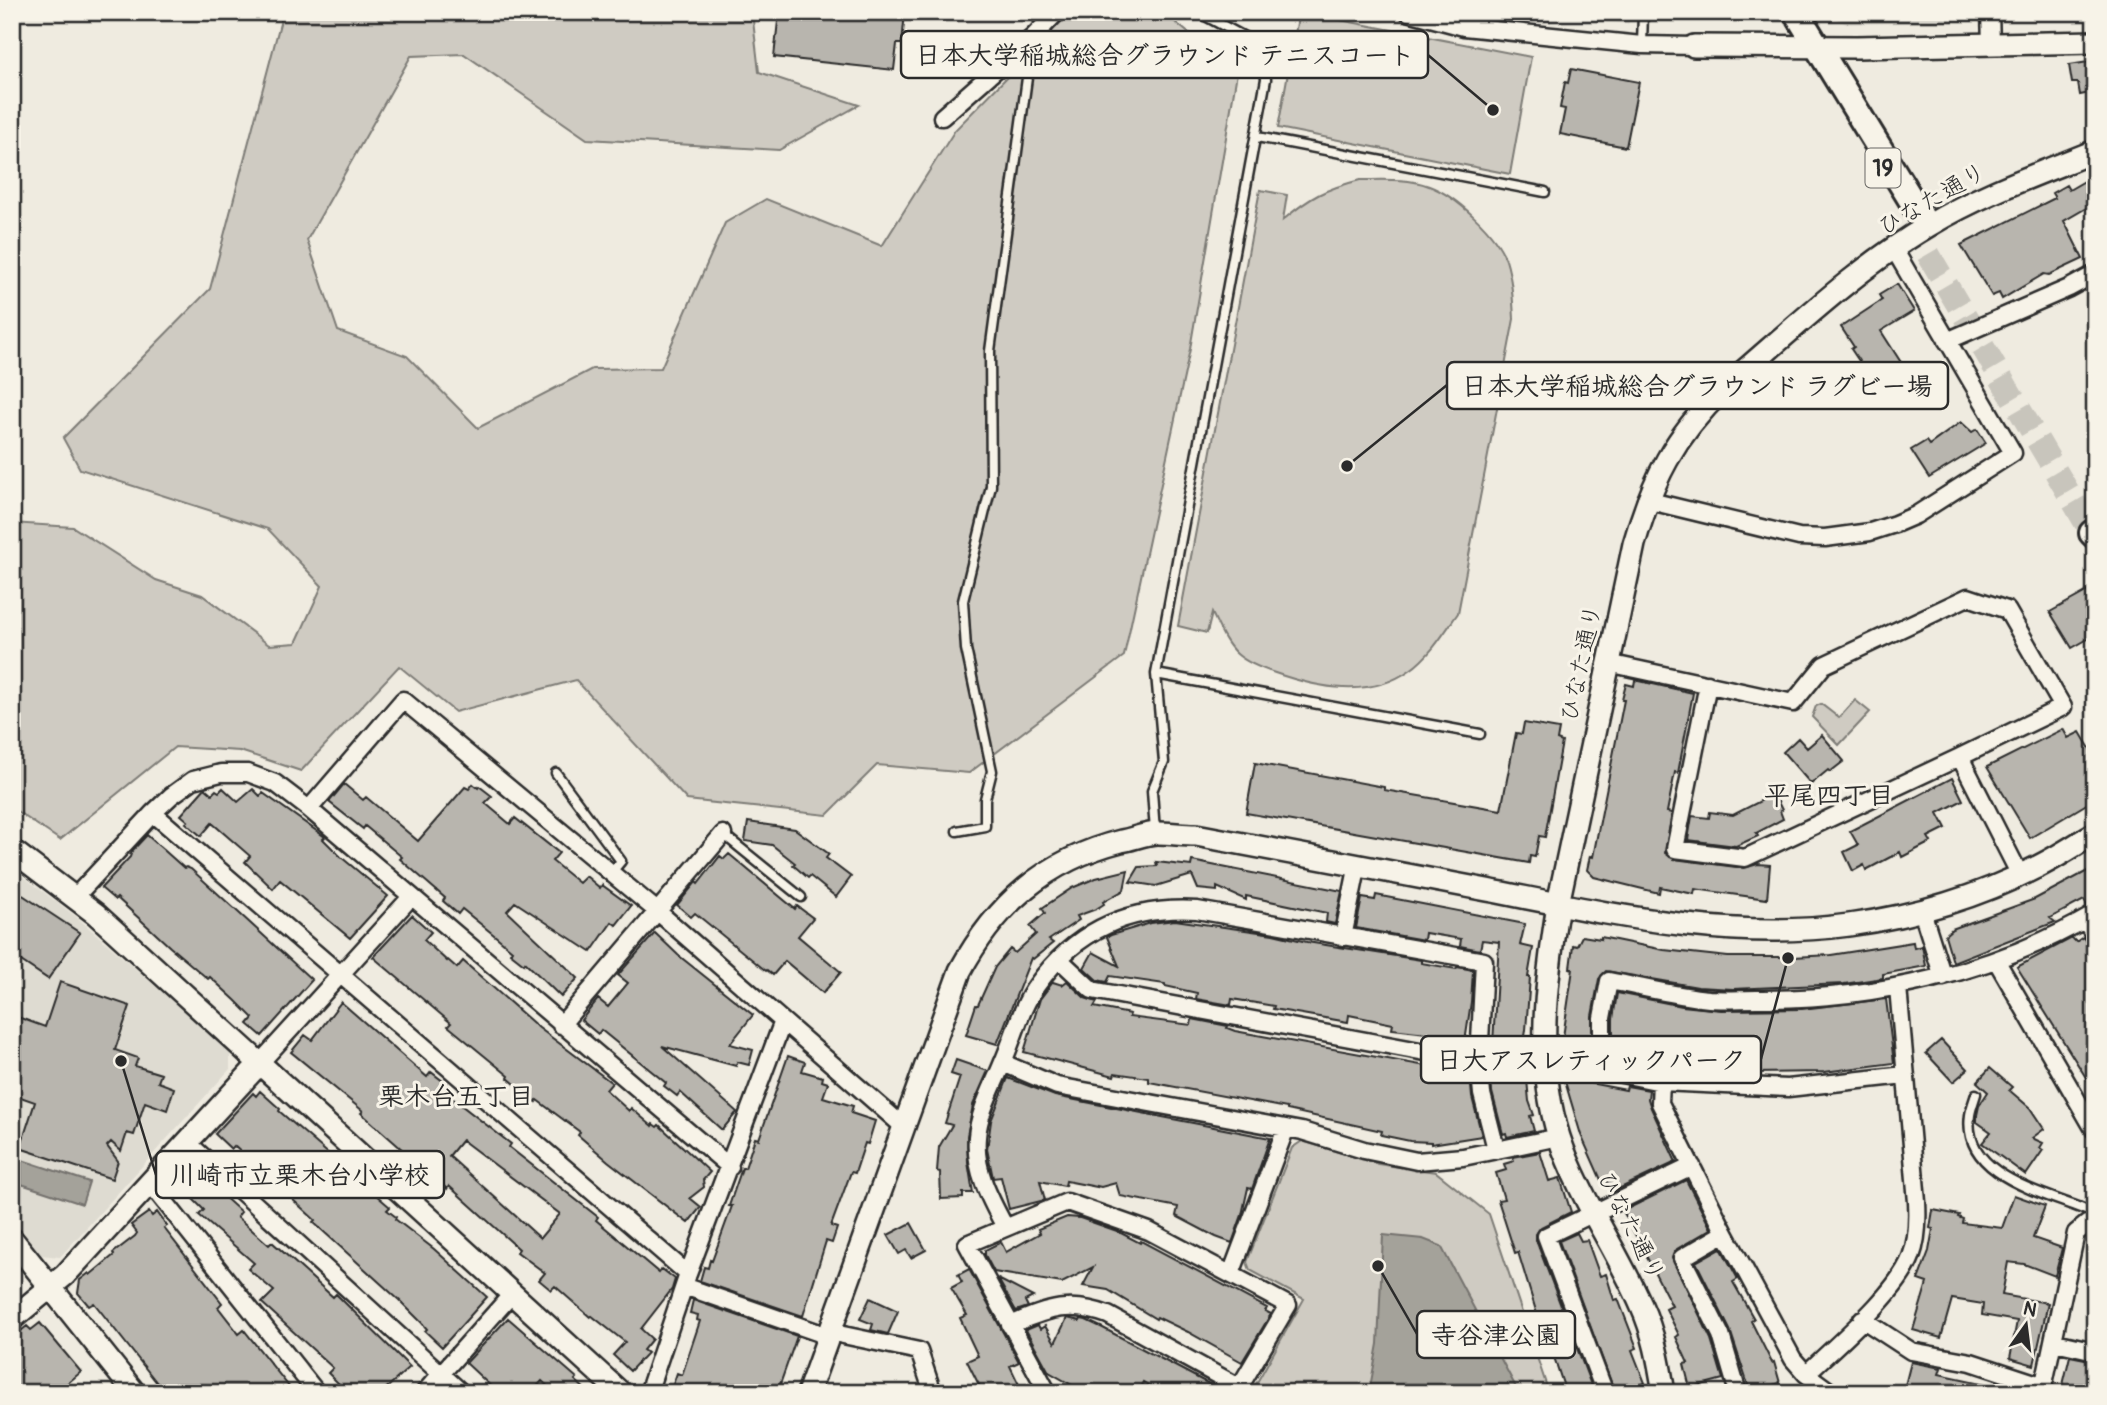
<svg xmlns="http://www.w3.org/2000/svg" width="2107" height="1405" viewBox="0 0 2107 1405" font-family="Pangolin,'Klee One',sans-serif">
<rect width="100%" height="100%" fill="#efebe0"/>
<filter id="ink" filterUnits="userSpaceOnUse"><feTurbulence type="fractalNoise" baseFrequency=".0143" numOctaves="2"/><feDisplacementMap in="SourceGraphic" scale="14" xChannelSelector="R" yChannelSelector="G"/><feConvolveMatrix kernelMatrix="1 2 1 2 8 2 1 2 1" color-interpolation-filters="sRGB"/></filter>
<g filter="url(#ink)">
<path fill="#dedbd1" d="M1534,12h99v6l-6,6z
M1824,12h156v5l-7,5 -127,2z
M12,868l67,51 151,133v17l-170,188 -19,-2 -29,-38z"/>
<path fill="#cfcbc2" stroke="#7d7b76" stroke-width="2" d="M283,12h469l7,60 100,33 -80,45 -192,-11 -123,-85 -53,2 -104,184 31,91 69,25 71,72 114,-59 69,-1 64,-145 41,-24 116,47 73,-116 116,-118h92l74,61 -47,276 -66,307 -155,117 -92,-8 -50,50 -140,-15 -111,-120 -121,32 -56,-46 -98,105 -61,-20 -65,-4 -115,93 -48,-32v-285l61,4 83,53 46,15 67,50 27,-2 26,-57 -54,-57 -188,-60 -17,-31 147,-149z
M1299,12l232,45 -21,117 -232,-46z
M1360,180c23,0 47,-2 69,6 27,10 67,47 77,74 6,19 7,40 8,59l-56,294c-14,20 -28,43 -48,57 -40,29 -92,18 -135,3 -12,-4 -28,-10 -38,-19 -12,-11 -18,-27 -25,-41l-5,20 -29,-7 82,-436 27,5 -4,25c27,-23 42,-31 77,-40z
M1855,700l15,12 -31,33 -27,-28 4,-11 5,-2 18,14z
M1302,1141l76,23 58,8 53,42 60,179h-298l53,-94 -54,-29 -3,-8 45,-114z"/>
<path fill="#a4a29a" stroke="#74726e" stroke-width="2" d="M19,1159l70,23 -7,22 -70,-23z
M1383,1235l40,4 18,7 78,147h-150l9,-49z"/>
<path fill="#b8b5ae" stroke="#2b2b2b" stroke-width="2" fill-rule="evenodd" d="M779,12h126l-3,32h-5l-3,26 -120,-13z
M2095,61v31l-15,3 -2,-12h-6l-3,-18z
M1571,69l68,13 -13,65 -66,-13 5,-25 -5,-1 5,-26 3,1z
M2095,175v28l-31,18 19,38 -34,16 -5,-1 -42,25 -3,-6 -7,3 -31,-51 94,-47 -3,-5 14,-8 3,5z
M1897,284l17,27 -33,20 21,33 -29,18 -22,-33 3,-2 -13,-20 41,-27 -3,-5z
M1961,422l11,10 5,-3 9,14 -57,35 -18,-28 15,-9 3,4z
M2095,587v48l-23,13 -22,-36z
M1635,680l58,13 -15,80 -3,-1 -8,40 5,1 -7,40 9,6 70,9 14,-4 12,1 -3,34 -72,-10 -1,5 -34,-7 -1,6 -65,-16 -7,-7 3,-14 3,1 31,-157h-2l4,-16 8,2z
M1524,723l35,6 -2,11 5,2 -17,95 -6,-1 -4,21 -5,-1 -1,7 -283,-50 9,-50 129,24v3l117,20 15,-77 6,1z
M2063,729l5,9 12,-6 15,25v42l-65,39 -43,-71z
M1822,735l22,26 -14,11 -2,-2 -17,14 -28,-32 15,-14 9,10z
M1952,778l11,22 -25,13 8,15 -18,9 3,5 -29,15 -2,-5 -34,18 -2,-5 -11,6 -9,-19 14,-7 -8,-14z
M344,784l19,16 3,-3 52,44 47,-54 4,2 4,-5 5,4 1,-2 13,10 -7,7 25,21 5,-6 44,35 -7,8 27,22 7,-7 14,12 2,-3 29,21 -15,19 -4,-3 -21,30 -76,-50 -8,9 71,67 -17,19 -36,-35 -1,2 -14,-11 2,-3 -13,-11 -37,-30 -4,5 -15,-13 2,-3 -45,-39 2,-2 -37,-31 -2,3 -34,-27z
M205,788l7,6 4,-4 3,2 4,-4 15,14 15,-13 7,7 3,-3 62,44 -2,2 18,18 47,39 -38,42 -70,-58 -7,9 -28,-27 5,-6 -38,-33 -11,13 -15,-13 2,-2 -7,-6z
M1774,794l8,16 -2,1 3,8 -27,14 2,3 -22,10 -48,-6 4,-24 17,2 1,-6 23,3z
M748,822l47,7 34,25 -3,4 25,19 -15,20 -26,-21 -2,2 -15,-13 2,-2 -23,-18 -27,-4z
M147,835l37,33 2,-1 5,2 121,111 -50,56 -14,-12 5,-6 -18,-18 -25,-23 -2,2 -38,-32 -53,-49 -2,2 -14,-12 29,-31 2,-6z
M729,854l66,55 2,-3 16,12 -15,18 43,36 -18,21 -38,-32 -12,14 -6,-5 -1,1 -71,-58 -4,4 -14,-12 19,-23 2,2 22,-28 4,3z
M1192,861l150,30 -7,33 -9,-2 1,-9 -81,-17v4l-29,-13v4l-19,-2 -6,-14 -36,11 -26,-4 9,-15 18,-1 -1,-4 35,4z
M2095,867v37l-8,2 -3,-6 -34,18 5,4 -102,40 -8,-27 7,-6 83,-30z
M1128,870l-4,20 -21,12 1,2 -8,5 -19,7 2,4 -30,20 4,3 -20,16 -2,-1 -34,86 -31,-9 10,-30h2l17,-38 15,-18 5,4 21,-19 -6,-8 15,-13 -3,-5 30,-20 24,-10z
M12,888l68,45 -32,46 -36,-24z
M1376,895l149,29 -5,21 13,3 -5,29h2l-4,53 -2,13 -11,-2 -4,26 17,2 3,32 5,14 -4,1 4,15 -27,6 -1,-4 -3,1 -11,-42 -1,-15 8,-135 -17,-2 -2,10 -20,-4 1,-7 -36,-6 -1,7 -68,-12 6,-30 13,2z
M412,915l19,17 -7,8 23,21 1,-1 9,8 6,-7 76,67 73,55 -6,7 23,21 2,-3 21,18 1,-2 4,3 2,-2 51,47 -7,8 1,7 -14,11 11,9 -13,16 -80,-62 -30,-26 2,-3 -43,-32 -1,2 -28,-24 1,-2 -61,-50 3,-3 -78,-66z
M1175,920l98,14 34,8 114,18v3l35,6 1,-2 16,3 -2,32 -6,40 -22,-3v-4l-51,-6 1,-5 -44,-9 -1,7 -75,-13 1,-3 -42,-7 -1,6 -35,-6 1,-6 -32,-7v-2l-55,-8 -3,6 -10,-2 -13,-12 9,-16 26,14 -12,-29 4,-2 40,-12z
M655,933l23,22 75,60 -23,29 23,6 -4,15 -12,-3 -1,4 -74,-20 75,66 -15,18 -42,-38 -3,4 -13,-10 2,-3 -65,-53 -3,4 -17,-14 17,-21 10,8 20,-24 -10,-8z
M1582,936l19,3v-2l63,13 64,7h65l38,-2 82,-13 1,6 8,-2 4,20 -43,8v4l-39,6 -111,5 -35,-2 -92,-16 -7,8 -7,37v38l-28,-4 -1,-13 10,-68 -3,-1 3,-23 4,1z
M2083,937l12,18v137l-78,-125 55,-29 4,4z
M1067,981l18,17 12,4 -3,5 36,7 -1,3 62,8 1,-6 36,7 -1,2 8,3 235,43 2,23 10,39 -51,8v-2l-21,-1 -29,-6 1,-4 -95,-21v-2l-138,-26v-4l-34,-5 -1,3 -90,-24 16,-53 13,-17 9,3z
M60,982l70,24 -15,44 23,8 -3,8 26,8 -3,8 16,6 -7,22 -22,-8 -11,33 -7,-2 -6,18 -10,-9 -4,4 11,15 -6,18 -92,-31 15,-46 -23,-8v-79l33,12z
M1617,993l65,13 39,4 81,-1 84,-10 8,64 -70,9 -70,1v3l-54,-4 -46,-6 -1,4 -22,-5 1,-4 -19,-3v-39z
M341,1002l86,75 4,-5 17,13 -5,6 68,53 -2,3 89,70 -2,3 63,53 3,-4 13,10 -3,10 -31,40 11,10 -9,11 4,3 -17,18 -17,-16 12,-13 -33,-26 -2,1 -35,-31 -4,4 -12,-10 6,-7 -28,-21 2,-3 -70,-63 -2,3 -86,-76 2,-2 -72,-59 14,-17 7,5zM462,1140l98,74 -20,24 -91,-82z
M1941,1040l27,29 -15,13 -27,-29z
M788,1056l17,6 -3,9 21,6 -1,4 6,2 -5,14 30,9 -2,7 24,8 -7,23 -3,-1 -10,30 -4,-1 -20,54 6,2 -5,15 -6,-2 -23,75 -103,-35 4,-14 4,1 2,-8 2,1 20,-55h-3l13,-38h3l10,-30 4,1z
M956,1060l32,11 -15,34 -6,31 1,26 5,31h-10v5l-22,1 -1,-27 -3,-1 2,-24 13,-22 -7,-2 15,-46 -9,-3z
M1990,1068l22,19 -3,3 21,18 14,21 -12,9 11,5 -3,5 3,2 -17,25 -44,-32 9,-11 -14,-10v-7l2,-9 9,-14 -11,-10z
M1008,1078l47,18 215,42 -18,51 -4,-1 -6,27 -10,28 -16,-6 -40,-21 2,-9 -58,-11 -4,-13 -15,4 -4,-1v1l-31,-6 -1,5 -25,-5 5,19 -36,9 -8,-32 -8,1 -6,-29 4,-28z
M1564,1078l62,12 1,-4 22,4 -1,9 3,9 25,54 -64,30 -7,-14 -4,2 -20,-45z
M260,1091l20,18 -1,2 111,96 -3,3 9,7 -1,2 39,30 53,48 -45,50 -17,-16 2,-2 -5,-6 -23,-23 -86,-78 2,-2 -81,-74 -3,3 -16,-15 38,-41 3,3z
M1540,1152l9,29 11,-3 11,34 -30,15 -5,7v6l58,153h-28l-19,-57 -3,1 -26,-85 -3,1 -17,-53 6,-1 -8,-26 10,-3 -2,-6 10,-3 -1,-4z
M189,1165l52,47 -4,5 32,28 3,-3 61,55 3,-3 74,73 -29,26h-33l-20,-20 5,-5 -71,-65 12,-12 -26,-22 6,-6 -55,-48 5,-5 -29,-29z
M1686,1180l25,49 -34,20 -5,9 39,81 12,40 -33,9 -6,-24 4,-1 -12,-26 3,-2 -13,-26 6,-3 -49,-95z
M2014,1195l31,11 -12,32 29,10 -7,28 -31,-12 -16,-2 -6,33 46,8 -14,62 -24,-7 7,-37 -35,-6 1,-11 -31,-5 -11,39 -28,-8 14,-47 -9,-3 11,-29 4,-22 -3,-1 3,-18 26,5 -1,2 5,2 -1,4 40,5z
M149,1212l3,4 5,-4 10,14 -3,2 58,75 -4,4 21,27 5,-4 50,63h-129l-71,-90 -5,3 -11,-13 2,-13 9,-7 1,2 24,-20 -1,-2 22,-17 2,-3 -6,-8z
M1067,1217l13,1 37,13 23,12 1,-2 126,67 -2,3 6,3 -29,48 -54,-30 -31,-15 -1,2 -48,-29 -25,-4 10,-19 -31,16 -68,-11 -9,-17v-5l16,-8 5,10 34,-19 -2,-4z
M911,1223l15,27 -15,8 -5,-8 -7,4 -11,-19z
M1577,1233l4,8 6,-1 13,36 6,-2 8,26 4,-1 19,49 -5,2 13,33 -26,10h-4l-56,-152z
M1721,1248l17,31 -5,3 21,37 -3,2 21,42 2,-1 6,21 -30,8 -20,-61 -34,-68z
M969,1269l50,93 -9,4 13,27h-40l-16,-32 11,-5 -18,-38 7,-3 -16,-27 11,-6 -4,-7z
M998,1279l35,18 -8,4 3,6 -12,4z
M870,1298l28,13 -10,23 -17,-4 2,-6 -13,-5z
M693,1300l104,36 -20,57h-107l7,-20 5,2 18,-54 -3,-1 1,-5 -8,-2z
M508,1318l69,60 -2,2 14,13h-34l-13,-12 -11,12h-33l-32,-30z
M1067,1318l13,3 1,-2 5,1 17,8 123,65h-64l-19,-11 -6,11h-51l-37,-21 -23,-42 12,-5 2,4 5,-3 10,17z
M40,1323l41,49 -25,21h-44v-55l15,-12 4,4z
M2070,1356l25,5v32h-34z
M1911,1362l30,6 -2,6 56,12 -1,7h-91z"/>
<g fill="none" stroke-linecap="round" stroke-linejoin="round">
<path stroke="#c8c5bc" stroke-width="24" stroke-dasharray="24 12" stroke-linecap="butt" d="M1910,223l182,310"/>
<defs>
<path id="lane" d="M1642,45l1,-33
M1257,137l288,55
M1156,674l324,60
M556,773l65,88 -10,12
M957,831l28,-5v-27l7,-28 -26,-122 -3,-48 28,-115 -1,-135 42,-310
M1155,831l-3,-40 12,-29 -8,-88 110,-595 -2,-24 -16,-16 -50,-27
M723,834l78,63
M1976,1094c-2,7 -5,14 -6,21 -9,64 82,79 125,99"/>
<path id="street" d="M1408,12l56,15 178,18 52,1
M1990,12l1,32
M942,117l91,-80 24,-25
M1947,341l122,-53 26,-14
M1646,500l153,37 26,1 45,-6 25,-8 21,-9 97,-62 -119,-204
M1608,663l185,40 31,-38 144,-68 39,13 56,97 -103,50 60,118
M1708,684l-33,165 70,9 215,-101
M309,809l94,-109 254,211 247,216
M153,813l535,461
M74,898l79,-85 18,-17 22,-16 28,-7h27l27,10 34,26 421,358
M1922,911l21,66
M2085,920l10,16
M1343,937l15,-73
M1059,959l33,31 387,72
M1996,960l99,171
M561,1025l162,-191
M1003,1063l54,23 245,45 62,19 53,11 46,-4 96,-20
M259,1064l152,-167
M1905,1075l-117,13 -127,-6 -59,-12v-52l7,-37c33,6 67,15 100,18 16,1 32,0 48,0 117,1 236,-26 338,-85
M1661,1082l-1,21 65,130 68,126 13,15 26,19
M188,1143l274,250
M150,1183l167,210
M1005,1227c-15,-28 -31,-57 -28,-90 2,-26 16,-50 26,-75 11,-25 18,-55 34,-77 40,-56 93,-79 160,-75l287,51 -5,101 3,32 14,55
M1725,1233l-43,25 39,77 17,58
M1231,1274l55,-146
M684,1286l144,50
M1862,1319l49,32 60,11 73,24
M1010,1325c37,-15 58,-25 98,-10l131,72
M829,1332l90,19 14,42
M2055,1342l40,9
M1806,1374c30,-29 91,-80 105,-117 7,-18 7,-37 6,-55l-19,-215
M424,1393l88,-99
M648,1393l40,-119 95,-253
M1048,1393l-81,-149 100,-42 82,29 139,74 -52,88
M1605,1393l-59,-157 146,-70
M2042,1393l34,-160 11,-9 8,-1"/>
<path id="secondary" d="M1694,46l163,1 238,-5
M12,850l84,64 525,479
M12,1239l123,154
M12,1319l53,-44 194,-211
M808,1393l152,-422c36,-67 86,-111 161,-130 12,-2 25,-8 37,-8 12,0 25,2 38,2 97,18 194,36 291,55 119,23 241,52 362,35 64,-9 129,-28 186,-57 21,-10 40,-23 60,-35
M1664,1393c-5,-31 -10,-60 -23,-88 -24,-55 -64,-112 -82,-168 -24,-76 -13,-156 -1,-233l76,-360c19,-66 40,-107 89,-155 66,-56 131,-119 205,-163 53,-32 110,-52 167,-75"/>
<path id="primary" d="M1796,12l125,204
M2092,533l3,3"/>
</defs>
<use href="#lane" stroke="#2b2b2b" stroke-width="13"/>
<use href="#street" stroke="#2b2b2b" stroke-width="21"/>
<use href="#secondary" stroke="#2b2b2b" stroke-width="26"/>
<use href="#primary" stroke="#2b2b2b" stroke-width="30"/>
<use href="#lane" stroke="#f7f3e8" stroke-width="8"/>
<use href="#street" stroke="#f7f3e8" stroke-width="16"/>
<use href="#secondary" stroke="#f7f3e8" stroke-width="21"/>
<use href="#primary" stroke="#f7f3e8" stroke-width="24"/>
</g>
</g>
<g text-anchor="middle" stroke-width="6" stroke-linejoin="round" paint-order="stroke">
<rect fill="#f7f3e8" stroke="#686764" stroke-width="2" x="1865.5" y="148.5" width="35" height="39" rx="5"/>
<g font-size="23" font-weight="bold" fill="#2b2b2b">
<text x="1883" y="176">19</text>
</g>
<g font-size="24" fill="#2b2b2b" stroke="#f7f3e8">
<text transform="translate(1932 199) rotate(-30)" y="8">ひなた通り</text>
<text transform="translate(1581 663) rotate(-78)" y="8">ひなた通り</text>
<text transform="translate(1631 1226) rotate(63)" y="8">ひなた通り</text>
</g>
<g font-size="26" font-weight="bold" fill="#2b2b2b" stroke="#f7f3e8">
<text x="1829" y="804">平尾四丁目</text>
<text x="456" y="1105">栗木台五丁目</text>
</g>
</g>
<path fill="none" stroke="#2b2b2b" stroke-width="2.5" d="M1493 110L1428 55M1347 466L1447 385M1788 958L1761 1059M121 1061L156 1175M1378 1266L1417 1334"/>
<g fill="#2b2b2b" stroke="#f7f3e8" stroke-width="2.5">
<circle cx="1493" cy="110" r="7"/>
<circle cx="1347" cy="466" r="7"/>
<circle cx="1788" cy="958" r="7"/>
<circle cx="121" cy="1061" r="7"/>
<circle cx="1378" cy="1266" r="7"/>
</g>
<g fill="#f7f3e8" stroke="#2b2b2b" stroke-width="2.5">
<rect x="901" y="31" width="527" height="47" rx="7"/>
<rect x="1447" y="362" width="501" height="47" rx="7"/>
<rect x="1421" y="1036" width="340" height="47" rx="7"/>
<rect x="156" y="1151" width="288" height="47" rx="7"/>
<rect x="1417" y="1311" width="158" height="47" rx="7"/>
</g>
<g font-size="26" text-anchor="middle" font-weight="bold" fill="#2b2b2b">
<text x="1165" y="64">日本大学稲城総合グラウンド テニスコート</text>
<text x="1697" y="395">日本大学稲城総合グラウンド ラグビー場</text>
<text x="1591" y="1069">日大アスレティックパーク</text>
<text x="300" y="1184">川崎市立栗木台小学校</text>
<text x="1496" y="1344">寺谷津公園</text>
</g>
<rect width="2107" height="1405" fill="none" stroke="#f7f3e8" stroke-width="42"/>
<rect x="21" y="21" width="2065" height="1363" fill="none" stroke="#2b2b2b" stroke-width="2.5" filter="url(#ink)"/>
<g transform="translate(2026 1325) rotate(14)" stroke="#f7f3e8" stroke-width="5" paint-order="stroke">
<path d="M0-5L12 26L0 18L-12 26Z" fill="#2b2b2b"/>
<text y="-10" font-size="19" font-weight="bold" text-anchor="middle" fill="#2b2b2b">N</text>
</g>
</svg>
